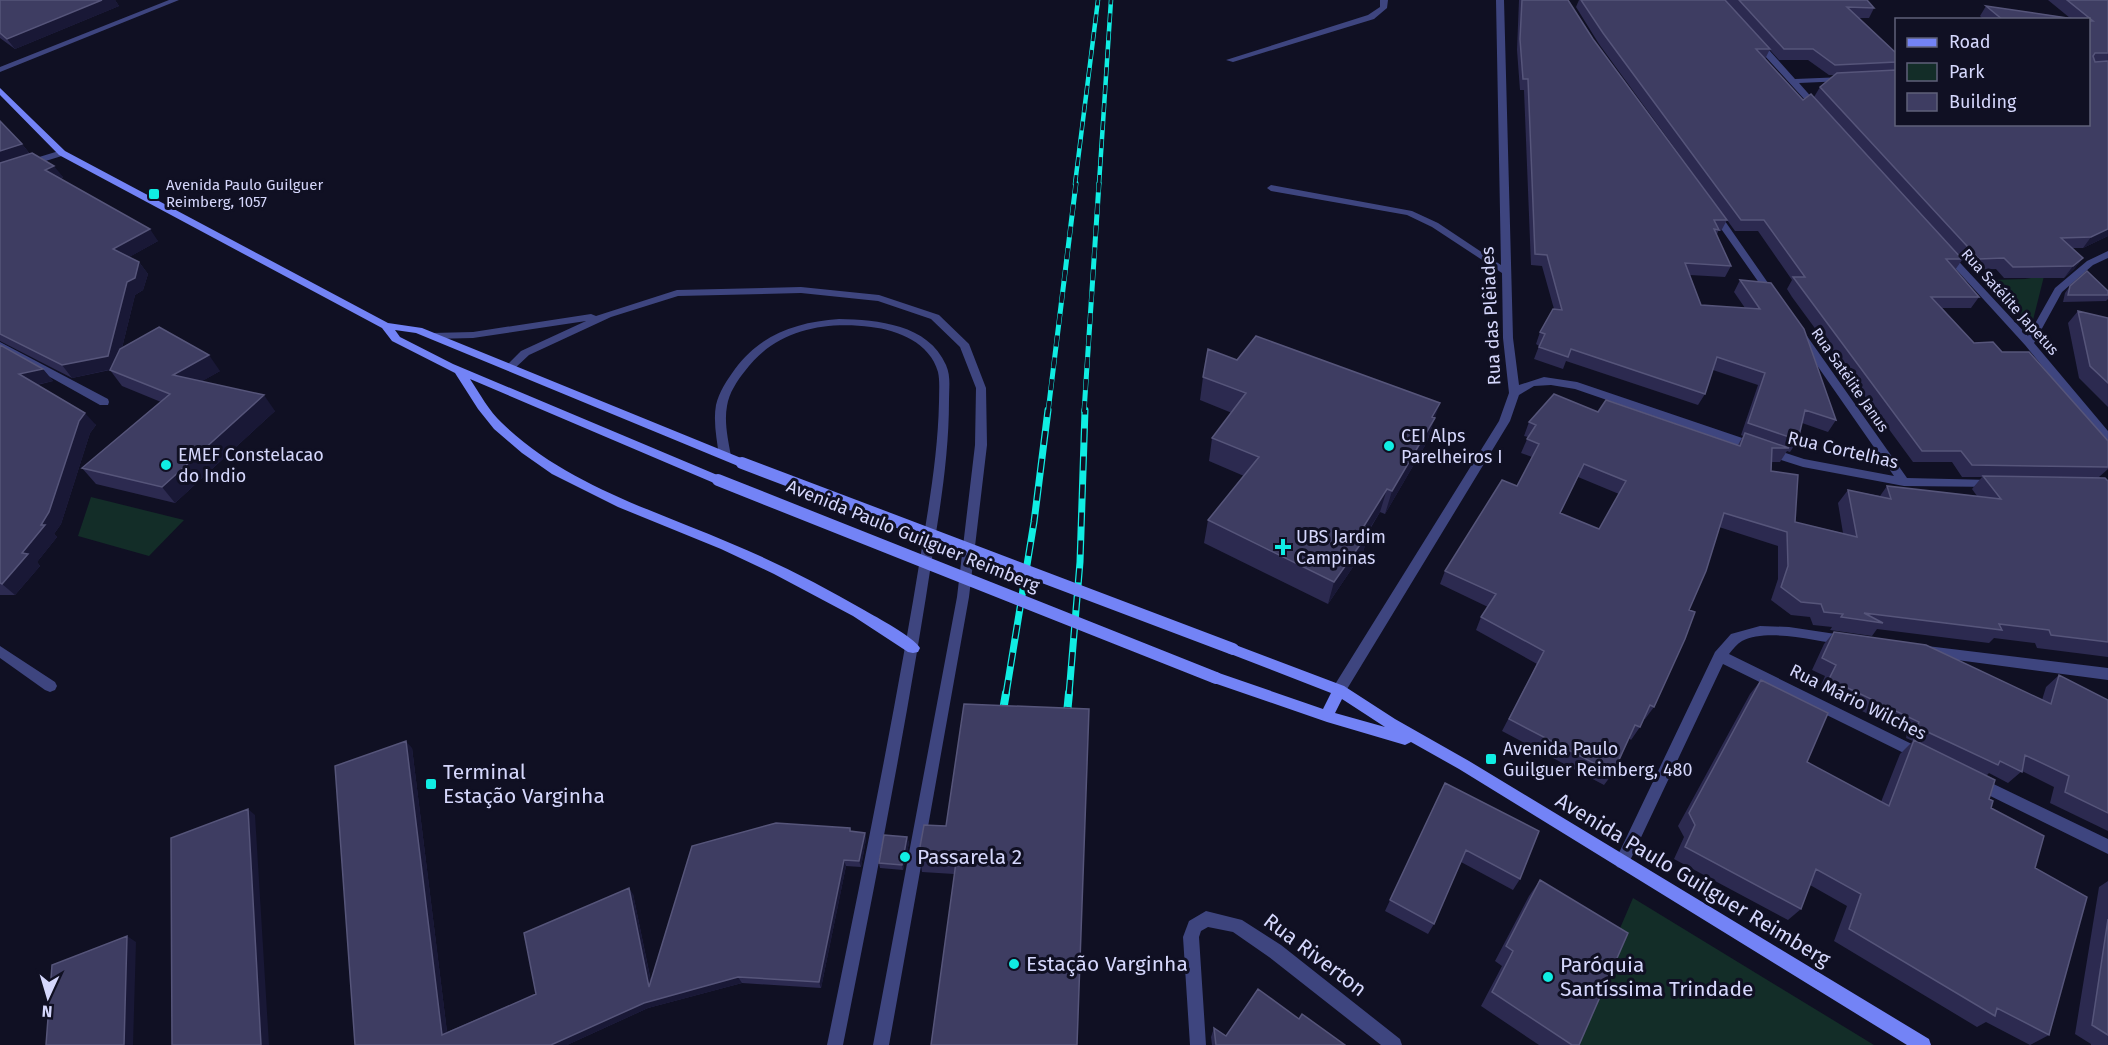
<svg xmlns="http://www.w3.org/2000/svg" width="2108" height="1045" viewBox="0 0 2108 1045" font-family="'Fira Sans',sans-serif">
<rect width="100%" height="100%" fill="#101023"/>
<path fill="#132d28" d="M2044,276l-11,44 -10,-3 -33,-37 35,-1z
M91,497l93,23 -35,36 -71,-20z
M1633,898l241,147h-304z"/>
<g fill="none" stroke-linecap="round" stroke-linejoin="round">
<path fill="#3e457f" fill-rule="evenodd" d="M169,0h10l-179,72v-5z
M1380,0h8l-1,8 -13,11 -141,43 -7,-2 142,-45 12,-8z
M1496,0h8l9,338 6,47 25,-8 33,5 180,61 2,3 -2,3h-8l-174,-60 -24,-4 -17,1 -15,9 -9,26 -166,273 -5,2 -5,-2 -2,-4 2,-4 165,-265 10,-28 -6,-55 -1,-65 -70,-46 -25,-12 -136,-24 -4,-3 4,-3 141,26 26,12 63,42z
M1754,40h6l35,39 49,-2 4,2 -4,2 -45,2 23,26 -7,2 -61,-67z
M62,150l3,1v4l-65,20v-6z
M1715,210l3,1 57,82v4h-6l-59,-84z
M1947,251l3,1 78,84 27,-48 32,-27 21,-10v7l-15,7 -31,27 -28,51 74,88v12l-4,-1 -79,-97 -81,-89v-4z
M1803,335l4,1 100,142 85,2 4,1 2,3 -2,3 -92,-1 -101,-19 -37,-12 -2,-3 6,-4 34,11 90,17 -96,-138z
M0,342l108,57 1,3 -1,3h-8l-100,-56z
M1760,626l29,1 60,9 2,4 -2,4 -5,1c-27,-4 -76,-17 -102,-4 -5,3 -9,8 -13,13l197,97 2,4 -2,4 -5,2 -5,-2 -193,-95 -96,203 -5,2 -5,-2 -3,-5 3,-5 98,-205 16,-18z
M0,646l55,36 2,4 -2,4 -5,2 -5,-2 -45,-32z
M1927,646l181,22v12l-181,-24 -5,-1 -2,-4 2,-4z
M1977,776l131,63v15l-136,-67 -2,-5 2,-5z
M1206,911l36,9 39,25 119,94 2,6h-21l-112,-88 -36,-25 -25,-5 -7,4 -2,6 7,108h-16l-7,-108 6,-16z"/>
<path fill="#3e457f" fill-rule="evenodd" d="M801,287l78,8 60,20 30,29 17,44 1,57 -18,152 -80,448h-16l84,-448 18,-152 1,-57 -16,-41 -29,-28 -53,-18 -77,-8 -123,3 -67,21 -82,38 -16,15 -4,1 -5,-3 17,-17 65,-30 -113,17 -41,1 -5,-3 5,-3 41,-1 118,-18 5,2 81,-26z
M839,319c39,1 89,5 107,46 5,11 3,23 3,35 0,49 -7,97 -15,145 -25,167 -58,334 -91,500h-16c34,-166 68,-331 95,-498 8,-48 16,-96 17,-145 0,-10 1,-21 -1,-30 -8,-29 -40,-42 -67,-45 -47,-6 -96,3 -126,44 -8,10 -16,22 -18,35 -3,16 1,34 4,50l-6,4 -6,-4c-2,-16 -6,-34 -3,-51 3,-13 11,-25 19,-36 26,-35 62,-47 104,-50z"/>
<path fill="#7383f6" fill-rule="evenodd" d="M0,88l65,63 323,172 34,5 324,132 2,3 -2,3h-8l-322,-133 -21,-3 5,7 53,27 269,113 2,3 -2,3h-8l-244,-104c10,15 19,32 32,44 63,61 149,86 228,120 46,19 91,42 134,67 12,7 50,27 56,38l-2,4 -5,1 -5,-1 -55,-36 -79,-42 -53,-25 -103,-42 -66,-33 -30,-21 -28,-24 -16,-20 -23,-36 -63,-32 -10,-13 -323,-173 -59,-60z
M1233,644l111,42 51,33 74,42 460,278 2,6h-24l-448,-276 -48,-27 -6,3 -78,-23 -116,-40 -2,-4 2,-4 5,-2 107,37 8,-16 -103,-40 -2,-4 2,-4zM1342,699l43,28 -50,-14z"/>
<defs>
<path id="rail-far3" d="M1075,184l23,-184
M1099,184l12,-184"/>
<path id="rail-far2" d="M1048,412l28,-229
M1084,412l15,-229"/>
<path id="rail-far1" d="M1006,694l28,-172 14,-112
M1069,694l11,-132 5,-152"/>
<path id="rail" d="M1001,722l5,-29
M1066,724l3,-31"/>
</defs>
<use href="#rail-far3" stroke="#10ede3" stroke-width="4.5"/>
<use href="#rail-far2" stroke="#10ede3" stroke-width="5"/>
<use href="#rail-far1" stroke="#10ede3" stroke-width="7"/>
<use href="#rail" stroke="#10ede3" stroke-width="8"/>
<use href="#rail-far3" stroke="#101023" stroke-width="3" stroke-dasharray="9" stroke-linecap="butt"/>
<use href="#rail-far2" stroke="#101023" stroke-width="4" stroke-dasharray="11" stroke-linecap="butt"/>
<use href="#rail-far1" stroke="#101023" stroke-width="4.5" stroke-dasharray="14" stroke-linecap="butt"/>
<use href="#rail" stroke="#101023" stroke-width="6" stroke-dasharray="17" stroke-linecap="butt"/>
<path stroke="#7383f6" stroke-width="12" d="M742,463l491,186
M718,480l498,198"/>
</g>
<path fill="#2c2a50" fill-rule="evenodd" d="M0,0h115l4,6 -104,43 -15,-11z
M1519,0h49l25,39 134,181 -6,11h-3l-1,4 14,31 -6,11 -35,-2 11,30 44,3 -11,-16 6,-12 96,140 -8,12 -26,-9 -4,17 -8,12 -3,-1 -7,11h-9v9l24,51 48,11 -5,-30 10,-13 32,6 7,-10 90,10 -5,-7 10,-12h-20l-10,-15h-39l-121,-165 -5,-8 5,-9 -34,-49h-23l-136,-187 -23,-37 3,-7h288l7,8 -5,10h-10l37,35v71h192v-104h-104l-4,-4 6,-10 84,12 -22,-18h60v236l-25,12h-11l11,10 -9,11 -10,9h-60l-8,-9 -25,1 -9,-10 -7,10 24,27 -8,11h-29l32,35 28,9 106,89v28l-9,8 9,4v176l-71,-9 -2,-5 -41,-5 -5,5 -112,-14 -5,7 -42,-6 2,-3 -19,-2 -3,-8 -19,-2 -20,-15 7,-21v-33l-59,-19 -65,180 -9,12h-1l-4,8 -9,13 -2,-2 -16,35 -9,12 -102,-54 35,-67 -61,-34 5,-13 7,-10 -48,-23 5,-13 72,-85 15,-29 -11,-4 7,-16 -4,-1 5,-14 69,-10 140,33 5,-9 -2,-1 17,-50 -45,-15 -8,24 -7,11 -132,-44 -3,8 -29,-10 5,-13 -3,-2 4,-12 14,-23 -12,-43 -11,-1 -7,-175h-4l-3,-40zM1737,13l42,47h29l21,15h6l-15,12 -6,10 -11,3 -38,-41 5,-10zM1578,477l41,17 -20,35 -39,-16z
M0,121l22,23 8,10 33,23 -2,2 97,62 -29,16 10,5 9,12 -5,16 -8,5 -13,53 98,23 -18,10 73,30 -100,92 -79,-19 -14,-16 79,-66 -39,-16 -12,-16 -38,8 -72,-37z
M2070,286l38,5v8l-2,2 -43,1 2,-9z
M2078,311l30,7v89l-29,-29 -11,-55z
M0,345l43,24 10,12 -16,4 59,40 -6,8 -29,91 -7,10 3,3 -20,25 3,4 -25,29h-15z
M1237,360l195,67 -5,15 -42,72 -5,-2 -10,17 -7,23 -35,52 -124,-61 4,-23 36,-44 -35,-15 3,-23 20,-25 -32,-13 3,-23z
M1834,632l208,68 4,-13 13,-12 49,25v131l-58,-28 4,-16 -32,-16 -14,12 -19,-10 -3,3 3,23 2,9 44,60 14,167 -19,10 -44,-23 -9,5 -143,-86 13,-35 -37,-21 -9,24 -13,11 -114,-61 10,-22 -6,-11 72,-132 11,-14 46,82 74,40 19,-48 13,-13 -7,-3 1,-5 -88,-43 6,-14 -13,-6 12,-26z
M412,748l35,284 89,-38 97,-100 18,87 199,-153 1,3 14,2 1,6 -5,28 -15,-1 -25,122 -79,-5 -94,25 -81,37h-212z
M1439,795l81,84 -7,11 -52,-28 -27,62 -6,10 -43,-23z
M946,826l131,219 -123,-171 -32,-2 -3,-20z
M907,837l2,6 -6,27 -23,-2 -1,-5z
M1540,880l32,165h-33l-58,-39 21,-40 -7,-5 34,-65z
M2108,881v164h-17v-1l-16,-10 24,-147z
M1299,1019l46,26h-133l-1,-8 3,-9 12,8z"/>
<path fill="#191836" d="M102,0h13l4,6 -104,43 -8,-10z
M22,144l10,13 -32,7v-13z
M54,166l9,11 -9,5 -9,-12z
M150,229l8,12 -36,20 -9,-12z
M2108,229v7l-25,12 8,-11z
M2083,258l-9,11 -10,9 9,-12z
M139,262l9,12 -5,16 -8,5 -18,73 -45,10 -10,-13 65,-83z
M209,355l11,16 -35,20 -12,-16z
M43,369l10,12 -23,5 -11,-12z
M264,395l11,16 -100,92 -13,-16z
M1440,403l-13,39 -42,72 7,-23z
M85,413l11,12 -6,8 -29,91 -7,10 3,3 -20,25 3,4 -25,29 -13,-11 39,-59 38,-104z
M1387,489l-7,23 -19,30 10,-13 -8,23 -35,52 6,-22 30,-56z
M406,741l6,7 36,292 -6,-5z
M248,809l7,6 14,230h-8z
M865,833l1,6 -5,28 -2,-6z
M907,837l2,6 -6,27 -1,-5z
M844,860l2,6 -25,122 -2,-6z
M629,888l4,6 20,98 -4,-5z
M127,936l9,6 -3,103h-9z
M738,977l4,6 -94,25 -81,37h-16l93,-42z"/>
<path fill="#3e3d62" stroke="#56557a" stroke-width="1.5" fill-rule="evenodd" d="M0,0h102l-95,39 -7,-6z
M1522,0h46l25,39 134,181h-13l5,10 -5,-1 17,37 -46,-3 16,42 59,4 -20,-29 31,3 33,46 32,91 -31,-10 -7,30 -50,-17 17,-50 -48,-16 -12,37 -134,-45 -3,8 -29,-10 6,-13 -5,-2 13,-23 9,1 -15,-55 -12,-1 -7,-175h-5l-3,-40z
M1581,0h144l45,49h-14l47,51 8,-6 151,165h-16l33,38h-48l43,46 19,-1 9,10h27l79,89v26l-136,-2 -11,-14h-39l-123,-166 -6,-8h12l-41,-57h-23l-138,-187z
M1739,0h128l7,8 -27,-1 49,46v9l-61,3 -22,-16h-29z
M2067,0h41v53h-13l-2,3 2,6 13,-1v168l-17,8 -30,1 22,20 -10,8 -60,1 -9,-9 -25,1 -159,-172 17,-14 59,-3v54h192v-103h5z
M1986,6l95,14h-78z
M0,121l22,23 -22,7z
M32,153l22,13 -9,4 105,59 -37,20 26,13 -4,16 -8,4 -19,74 -46,9 -62,-31v-171z
M2087,271l21,20v4h-40l2,-9z
M2078,311l30,7v65l-18,-17z
M159,327l50,28 -36,20 91,20 -102,92 -80,-19 88,-74 -60,-24 10,-21z
M1256,336l184,67 -8,14 3,1 -43,73 -5,-2 -23,37 7,3 -37,53 -126,-62 51,-63 -47,-19 34,-45 -43,-16 5,-28 29,11z
M0,345l43,24 -24,5 66,39 -6,8 -30,91 -8,13h4l-23,28 6,1 -26,30 -2,-1z
M1554,394l44,18 8,-12 134,46 5,-13 44,15h-17l-1,23 27,4 -3,47 62,15 -9,-47 43,9 -4,-13 114,13 -18,-23 122,2 3,3v161l-57,-7 -2,-5 -50,-6 3,6 -138,-17 19,10 -42,-6 2,-3 -19,-2 -3,-8 -20,-2 -20,-15 7,-21 -1,-34 -63,-19 -18,58 -17,39 6,2 -10,27 -31,68 -4,-2 -10,22 -5,-2 -22,48 -104,-54 35,-68 -63,-34 15,-23 -51,-23 57,-91 15,6 22,-42 -12,-5 9,-14 -7,-3zM1584,464l42,17 -27,48 -39,-16z
M1834,632l92,13 125,59 8,-29 49,25v113l-43,-21 4,-16 -44,-21 -3,17 -22,-11 -2,4 -81,-38 2,-5 -90,-43 7,-14 -14,-7z
M1761,680l67,33 -21,49 82,44 25,-66 81,40 -6,19 4,2 -2,7 53,28 -9,32 52,29 -38,138 -52,-27 -2,8 -146,-87 12,-35 -45,-25 -15,40 -116,-62 10,-22 -6,-12z
M964,704l125,5 -12,336h-146l26,-190 -38,-3 5,-27 22,1z
M406,741l36,294 94,-41 -12,-61 105,-45 20,99 43,-141 84,-23 74,5v3l15,2 -6,28 -15,-1 -25,122 -81,-5 -94,26 -93,42h-196l-20,-279z
M1445,783l94,48 -19,48 -54,-29 -32,74 -44,-24z
M248,809l13,236h-89l-1,-207z
M884,835l23,2 -5,28 -23,-2z
M1540,880l88,53 -49,112h-7l-80,-53 21,-41 -7,-5z
M2108,919v116l-16,-10z
M127,936l-3,109h-78l6,-80z
M1258,989l41,30 3,-5 43,31h-129l-2,-17 12,8z"/>
<g fill="#10ede3" stroke="#101023" stroke-width="2">
<rect x="148" y="188" width="12" height="12" rx="3"/>
<circle cx="1389" cy="446" r="6"/>
<circle cx="166" cy="465" r="6"/>
<path d="M1280 538h6v6h6v6h-6v6h-6v-6h-6v-6h6z"/>
<rect x="1485" y="753" width="12" height="12" rx="3"/>
<rect x="425" y="778" width="12" height="12" rx="3"/>
<circle cx="905" cy="857" r="6"/>
<circle cx="1014" cy="964" r="6"/>
<circle cx="1548" cy="977" r="6"/>
</g>
<g text-anchor="middle" stroke-width="6" stroke-linejoin="round" paint-order="stroke">
<g font-size="15" fill="#d5d7fc" stroke="#101023" text-anchor="start">
<text x="166" y="190">Avenida Paulo Guilguer<tspan x="166" dy="17">Reimberg, 1057</tspan></text>
</g>
<g font-size="15" fill="#d5d7fc" stroke="#101023">
<text transform="translate(2010 302) rotate(48)" y="5">Rua Satélite Japetus</text>
<text transform="translate(1850 380) rotate(55)" y="5">Rua Satélite Janus</text>
</g>
<g font-size="18" fill="#d5d7fc" stroke="#101023">
<text transform="translate(1491 316) rotate(-93)" y="6">Rua das Plêiades</text>
<text transform="translate(1843 450) rotate(13)" y="6">Rua Cortelhas</text>
<text transform="translate(913 536) rotate(22)" y="6">Avenida Paulo Guilguer Reimberg</text>
<text transform="translate(1858 702) rotate(26)" y="6">Rua Mário Wilches</text>
</g>
<g font-size="18" fill="#d5d7fc" stroke="#101023" text-anchor="start">
<text x="1401" y="442">CEI Alps<tspan x="1401" dy="21">Parelheiros I</tspan></text>
<text x="178" y="461">EMEF Constelacao<tspan x="178" dy="21">do Indio</tspan></text>
<text x="1296" y="543">UBS Jardim<tspan x="1296" dy="21">Campinas</tspan></text>
<text x="1503" y="755">Avenida Paulo<tspan x="1503" dy="21">Guilguer Reimberg, 480</tspan></text>
</g>
<g font-size="21" fill="#d5d7fc" stroke="#101023" text-anchor="start">
<text x="443" y="779">Terminal<tspan x="443" dy="24">Estação Varginha</tspan></text>
<text x="917" y="864">Passarela 2</text>
<text x="1026" y="971">Estação Varginha</text>
<text x="1560" y="972">Paróquia<tspan x="1560" dy="24">Santíssima Trindade</tspan></text>
</g>
<g font-size="21" fill="#d5d7fc" stroke="#101023">
<text transform="translate(1693 880) rotate(31)" y="7">Avenida Paulo Guilguer Reimberg</text>
<text transform="translate(1315 955) rotate(37)" y="7">Rua Riverton</text>
</g>
</g>
<rect x="1895" y="18" width="195" height="108" fill="#101023" stroke="#5f607a" stroke-width="1.5"/>
<rect x="1907" y="38" width="30" height="9" fill="#7383f6" stroke="#5f607a" stroke-width="1.5"/>
<text x="1949" y="48" font-size="18" fill="#d5d7fc">Road</text>
<rect x="1907" y="63" width="30" height="18" fill="#132d28" stroke="#5f607a" stroke-width="1.5"/>
<text x="1949" y="78" font-size="18" fill="#d5d7fc">Park</text>
<rect x="1907" y="93" width="30" height="18" fill="#3e3d62" stroke="#5f607a" stroke-width="1.5"/>
<text x="1949" y="108" font-size="18" fill="#d5d7fc">Building</text>
<g transform="translate(48 997) rotate(184)" stroke="#101023" stroke-width="4.5" paint-order="stroke">
<path d="M0-4.5L10 22L0 15L-10 22Z" fill="#d5d7fc"/>
<text y="-9" font-size="16" font-weight="bold" text-anchor="middle" fill="#d5d7fc">N</text>
</g>
</svg>
